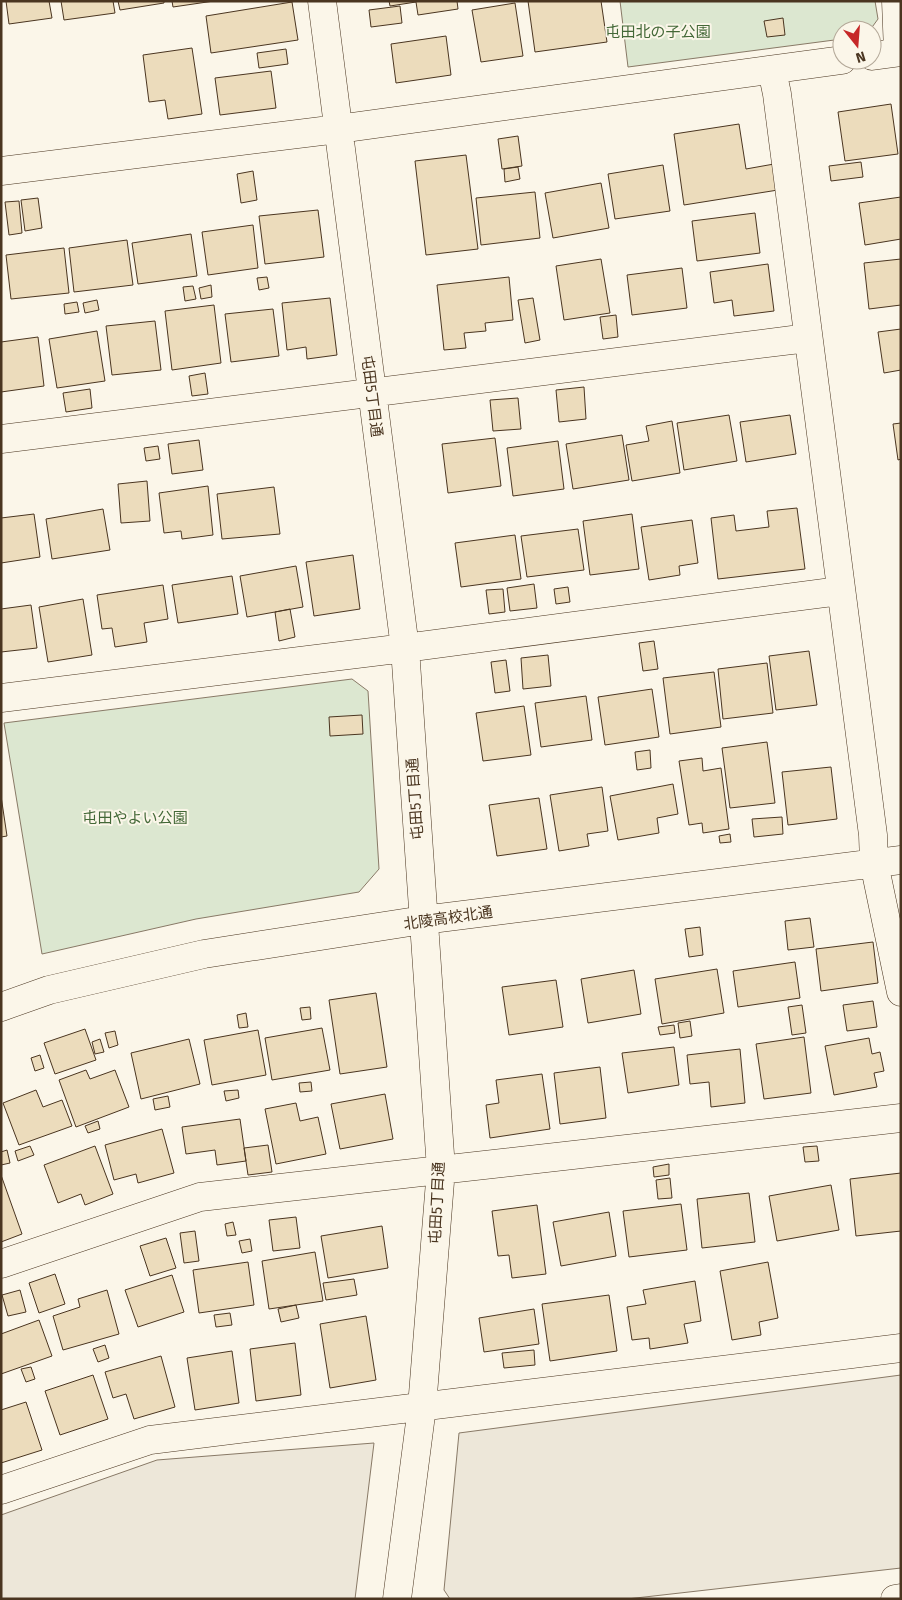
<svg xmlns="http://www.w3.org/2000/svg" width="902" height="1600" viewBox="0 0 902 1600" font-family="'Fira Sans','Noto Sans JP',sans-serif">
<rect width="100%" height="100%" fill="#fbf6e9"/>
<path fill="#dce7d0" stroke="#887966" d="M620,1h255l3,18 -8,11h-28v9l-214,28z
M352,679l16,12 11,178 -20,23 -163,27 -154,35 -38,-231z"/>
<path fill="#ede7d9" stroke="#887966" d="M901,1375v193l-274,31h-177l-6,-9 15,-157z
M374,1443l-19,156h-354v-84l156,-55z"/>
<path fill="#ecdcbc" stroke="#4a3520" d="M6,1h43l3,17 -43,6z
M61,1h52l2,12 -51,7z
M118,1h46v2l-44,7z
M172,1h42l-41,6z
M389,1h68l1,8 -40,6 -2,-13 -26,4z
M528,1h73l6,41 -72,10z
M292,2l6,38 -87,13 -5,-37z
M515,3l8,53 -42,6 -9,-52z
M400,6l2,17 -31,4 -2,-17z
M783,18l2,17 -18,2 -3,-16z
M446,36l5,39 -55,8 -5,-39z
M192,48l10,66 -34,5 -3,-19 -16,2 -6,-47z
M286,49l2,15 -29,4 -2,-15z
M271,71l5,37 -56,7 -5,-37z
M891,104l7,50 -53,7 -7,-49z
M739,124l7,45 28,-5 4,26 -94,15 -10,-71z
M518,136l4,30 -20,3 -4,-30z
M466,155l12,94 -52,6 -11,-94z
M861,162l2,15 -32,4 -2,-15z
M663,165l7,46 -55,8 -7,-45z
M518,167l2,12 -15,3 -1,-13z
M253,171l4,29 -16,3 -4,-29z
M601,183l8,45 -56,10 -8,-45z
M535,192l5,46 -59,7 -5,-47z
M901,197v42l-36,6 -6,-42z
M38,198l4,30 -17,3 -4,-31z
M19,201l3,32 -13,2 -4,-33z
M318,210l6,47 -59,7 -6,-48z
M755,213l5,40 -63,8 -5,-40z
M253,225l5,43 -50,7 -6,-43z
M191,234l6,42 -59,8 -6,-41z
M127,240l6,45 -59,7 -5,-44z
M64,248l5,45 -58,6 -5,-44z
M601,259l9,54 -46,7 -8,-54z
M901,259v46l-32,4 -5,-46z
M768,264l6,47 -40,5 -2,-16 -18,3 -4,-31z
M682,268l5,40 -55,7 -5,-40z
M267,277l2,11 -10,2 -2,-12z
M509,277l4,43 -28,3 1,8 -22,2 2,15 -22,2 -7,-65z
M211,285l1,12 -11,2 -2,-11z
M193,286l3,13 -11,2 -2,-14z
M330,298l7,57 -30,4 -1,-12 -19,3 -5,-47z
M533,298l7,42 -15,3 -7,-43z
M97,300l2,10 -14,3 -2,-10z
M77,302l2,10 -14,2 -1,-10z
M214,305l7,58 -49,7 -7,-59z
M273,309l6,47 -48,6 -6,-48z
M616,315l2,22 -15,2 -3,-22z
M155,321l6,49 -49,5 -6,-49z
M901,329v41l-17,3 -6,-41z
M97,331l8,50 -48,7 -8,-49z
M38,337l6,49 -43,6v-50z
M205,373l3,21 -16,2 -3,-20z
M584,387l2,32 -27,3 -3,-32z
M90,389l2,19 -26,4 -3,-19z
M518,398l3,31 -28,2 -3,-31z
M729,415l8,46 -53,9 -7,-47z
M790,415l6,39 -50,8 -6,-40z
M672,421l8,52 -48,8 -6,-36 23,-4 -3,-15z
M901,423v36l-3,1 -5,-36z
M622,435l7,45 -56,9 -7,-45z
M495,438l6,48 -53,7 -6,-49z
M199,440l4,30 -31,4 -4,-30z
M558,441l6,48 -51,7 -6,-48z
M158,446l2,13 -14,2 -2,-13z
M147,481l3,40 -29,2 -3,-39z
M208,486l5,49 -31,4 -1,-8 -17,2 -5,-40z
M274,487l6,47 -58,5 -5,-45z
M797,508l8,61 -87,10 -7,-61 23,-3 2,16 33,-4 -2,-16z
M103,509l7,41 -58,9 -6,-40z
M34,514l6,43 -39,6v-45z
M632,514l7,55 -49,6 -7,-54z
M692,520l6,43 -19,3 1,9 -31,5 -8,-53z
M578,529l6,41 -57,7 -6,-41z
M515,535l6,44 -60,8 -6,-44z
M353,555l7,54 -46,7 -8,-54z
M296,566l7,41 -56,10 -7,-41z
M232,576l6,38 -60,9 -6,-38z
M534,584l3,24 -27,3 -3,-23z
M163,585l5,34 -24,4 3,19 -32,5 -3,-19 -10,1 -5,-34z
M568,587l2,15 -14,2 -2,-15z
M503,589l2,23 -16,2 -3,-24z
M83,599l9,56 -44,7 -9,-55z
M31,605l6,43 -36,4v-43z
M290,609l5,28 -16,4 -4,-29z
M654,641l4,28 -15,2 -4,-28z
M809,651l8,54 -41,5 -7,-54z
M548,655l3,31 -28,3 -2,-31z
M506,660l4,31 -15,2 -4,-31z
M767,663l6,50 -50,6 -5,-50z
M714,672l7,55 -51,7 -7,-56z
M652,689l7,48 -54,8 -7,-48z
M586,696l6,44 -51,7 -6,-44z
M524,706l7,49 -48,6 -7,-48z
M362,715l1,19 -33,2 -1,-19z
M767,742l8,61 -45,5 -8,-60z
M650,750l1,18 -14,2 -2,-18z
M702,758l1,13 18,-3 8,61 -26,4 -1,-10 -13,2 -10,-64z
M831,767l6,52 -49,6 -6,-53z
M673,784l5,30 -21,4 2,15 -41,7 -8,-44z
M602,787l6,44 -21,3 2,12 -30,5 -9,-56z
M1,796l6,40 -6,1z
M539,798l8,51 -50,7 -8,-51z
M782,817l1,17 -29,3 -2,-18z
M730,834l1,8 -11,1 -1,-7z
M810,918l4,29 -26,3 -3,-29z
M700,927l3,28 -14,2 -4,-28z
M873,942l5,41 -57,8 -5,-42z
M795,962l5,36 -62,9 -5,-36z
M717,969l7,44 -62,11 -7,-45z
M634,970l7,44 -53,9 -7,-44z
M556,980l7,47 -54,8 -7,-48z
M376,993l11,74 -47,7 -11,-74z
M873,1001l4,26 -30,4 -4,-26z
M802,1005l4,28 -14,2 -4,-28z
M310,1007l1,12 -9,1 -2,-12z
M246,1013l2,14 -9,1 -2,-13z
M690,1021l2,15 -12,2 -2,-15z
M674,1025l1,8 -15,2 -2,-8z
M322,1028l8,42 -58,10 -7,-42z
M85,1029l11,31 -41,14 -11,-31z
M258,1030l8,45 -54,10 -8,-45z
M115,1031l3,14 -9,3 -4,-15z
M804,1037l7,56 -47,6 -8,-55z
M869,1038l3,16 8,-2 4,19 -10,2 3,14 -43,8 -9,-49z
M100,1039l4,13 -9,2 -3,-12z
M189,1039l11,45 -59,15 -10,-46z
M674,1047l5,38 -51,8 -6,-40z
M740,1049l5,54 -34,4 -2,-25 -19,2 -3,-29z
M40,1055l4,13 -9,3 -4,-13z
M600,1067l6,51 -46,6 -6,-51z
M86,1070l4,9 25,-9 14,37 -53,20 -17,-47z
M542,1074l8,55 -60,9 -4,-33 13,-2 -3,-23z
M311,1082l1,9 -12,1 -1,-9z
M36,1090l7,17 19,-7 10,26 -53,19 -16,-42z
M238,1090l1,8 -13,3 -2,-10z
M385,1094l8,45 -53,10 -9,-45z
M168,1096l2,11 -15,3 -2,-11z
M296,1103l4,18 18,-4 8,37 -50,10 -11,-55z
M240,1119l6,42 -29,4 -2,-15 -29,4 -4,-27z
M98,1121l2,8 -12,4 -3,-7z
M162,1129l12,44 -36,10 -2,-9 -22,6 -9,-35z
M268,1145l4,27 -24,3 -4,-27z
M30,1146l4,9 -16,6 -3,-10z
M95,1146l18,48 -28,11 -4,-11 -23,9 -14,-38z
M817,1146l2,15 -14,1 -2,-15z
M7,1150l3,13 -9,2v-13z
M669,1164v11l-15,2 -1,-10z
M901,1173v58l-45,5 -6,-57z
M1,1175l21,59 -21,8z
M670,1178l2,20 -14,1 -2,-19z
M831,1185l8,45 -62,11 -8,-45z
M749,1193l6,49 -53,6 -5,-49z
M681,1204l6,46 -58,7 -6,-46z
M537,1205l9,69 -34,4 -3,-23 -11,1 -6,-45z
M609,1212l7,44 -55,10 -8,-44z
M296,1217l4,31 -27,3 -4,-31z
M233,1222l3,13 -9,1 -2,-12z
M382,1226l6,42 -60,10 -7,-42z
M195,1231l4,30 -15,2 -4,-30z
M166,1238l10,30 -26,8 -10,-30z
M250,1239l2,12 -10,2 -3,-12z
M315,1252l8,49 -54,8 -7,-48z
M248,1262l6,43 -55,8 -6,-43z
M768,1262l10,56 -19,4 2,13 -29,5 -12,-69z
M55,1274l10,30 -26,9 -10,-30z
M172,1275l12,37 -46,15 -13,-37z
M354,1279l3,16 -31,5 -3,-17z
M695,1281l6,40 -17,3 4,19 -38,6 -1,-11 -17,2 -5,-33 19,-3 -3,-14z
M20,1290l6,22 -18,4 -6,-21z
M107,1290l12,44 -56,16 -10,-34 27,-9 -2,-8z
M609,1295l8,56 -67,10 -8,-57z
M296,1305l3,13 -18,4 -3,-13z
M534,1309l5,35 -55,8 -5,-34z
M230,1313l2,12 -16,2 -2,-12z
M366,1316l10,64 -46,8 -10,-64z
M39,1320l13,36 -51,18v-40z
M295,1343l6,52 -45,6 -6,-52z
M105,1345l4,13 -11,4 -5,-13z
M534,1350l1,15 -31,3 -2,-15z
M232,1351l7,52 -44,7 -8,-52z
M161,1356l14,51 -41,12 -8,-25 -13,4 -8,-26z
M31,1367l4,12 -9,3 -5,-13z
M93,1375l15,44 -48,16 -15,-44z
M26,1402l16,48 -41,13v-53z"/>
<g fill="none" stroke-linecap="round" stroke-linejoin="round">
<defs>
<path id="minor" d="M322,1l83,647 36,521 -19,238 -25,192
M896,1l2,51
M872,56l29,-4
M772,70l5,24 96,741 1,28 27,129
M1,171l337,-42 504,-69
M1,439l807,-101
M1,698l404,-50 435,-57
M1,1007l48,-17 155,-36 219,-34 478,-60
M1,1264l199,-67 701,-79
M1,1490l149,-50 751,-92
M895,1599l6,-1"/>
</defs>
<use href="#minor" stroke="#4a3520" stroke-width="29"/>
<use href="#minor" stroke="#fbf6e9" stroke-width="28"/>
</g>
<g text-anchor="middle" stroke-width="4" stroke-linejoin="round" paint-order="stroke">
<g font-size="15" fill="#436837" stroke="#fbf6e9">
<text x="658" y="37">屯田北の子公園</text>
<text x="135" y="823">屯田やよい公園</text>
</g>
<g font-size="15" fill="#4a3520" stroke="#fbf6e9">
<text transform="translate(372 396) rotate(83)" y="5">屯田5丁目通</text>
<text transform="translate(415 799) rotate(-94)" y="5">屯田5丁目通</text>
<text transform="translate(448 918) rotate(-8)" y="5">北陵高校北通</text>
<text transform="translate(437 1203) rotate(-87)" y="5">屯田5丁目通</text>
</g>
</g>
<rect width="902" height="1600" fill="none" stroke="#4a3520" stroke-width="5"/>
<g transform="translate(857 45) rotate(163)"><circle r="24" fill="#fbf6e9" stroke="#b4a999"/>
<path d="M0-4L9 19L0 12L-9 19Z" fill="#c62828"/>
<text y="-8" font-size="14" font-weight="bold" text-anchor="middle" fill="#4a3520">N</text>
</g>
</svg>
